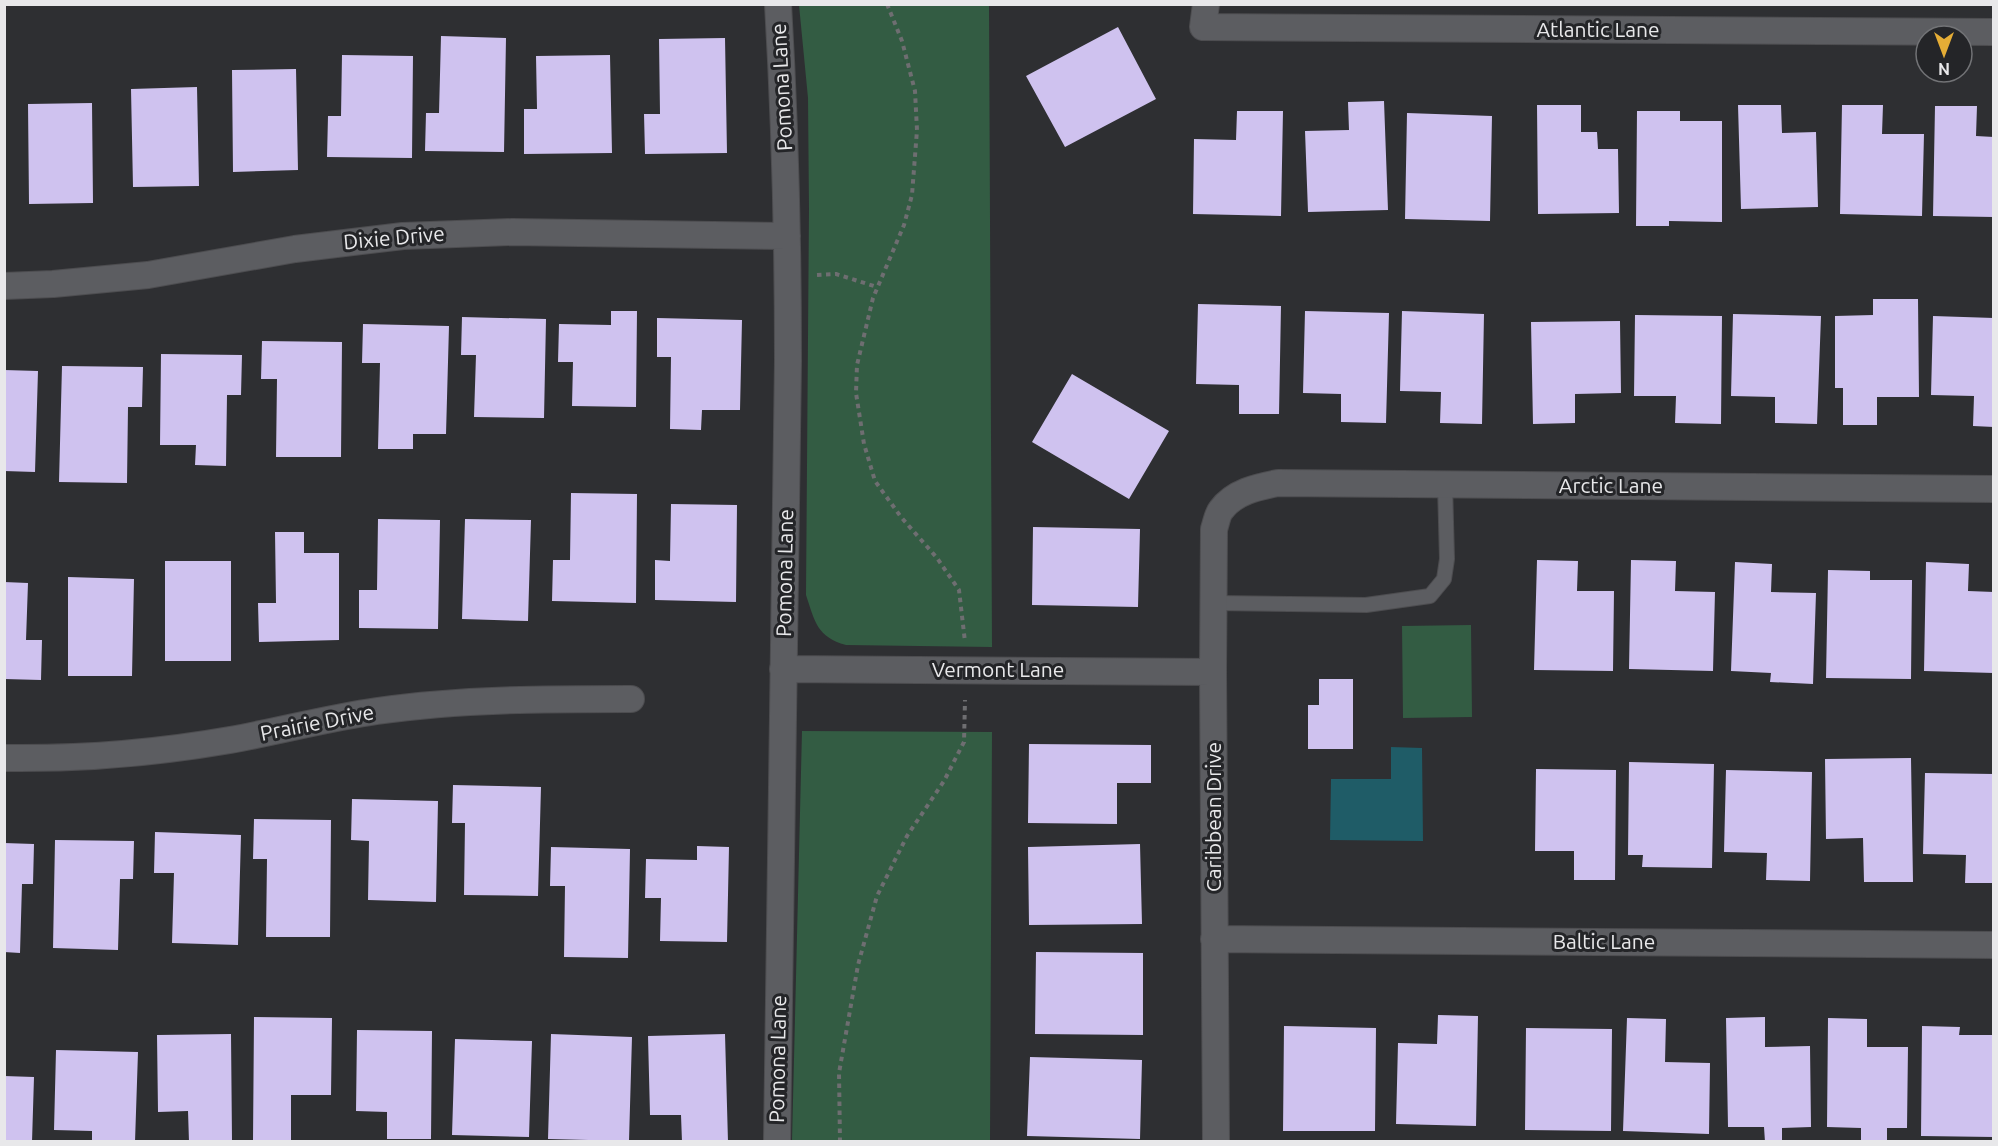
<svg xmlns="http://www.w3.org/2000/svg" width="1998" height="1146" viewBox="0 0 1998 1146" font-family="Ubuntu,sans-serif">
<rect width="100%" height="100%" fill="#2e2f32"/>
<path fill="#335c43" d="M799,5h190l3,642 -146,-2c-29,-8 -31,-23 -40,-50l3,-386 -1,-111z
M1471,625l1,92 -69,1 -1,-92z
M802,731l190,1 -2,409h-198z"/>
<path fill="#1f5c67" d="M1391,747l31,1 1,93 -93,-1 1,-61h60z"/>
<path fill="#cfc2ef" d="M1118,27l38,72 -91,48 -39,-71z
M441,36l65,2 -2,114 -79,-1 1,-38h13z
M725,38l2,115 -82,1 -1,-40h16l-1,-75z
M342,55l71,1 -1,102 -85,-1 1,-41h13z
M610,55l2,98 -88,1v-45h13l-1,-53z
M296,69l2,101 -65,2 -1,-102z
M197,87l2,99 -66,1 -2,-98z
M1384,101l4,109 -80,2 -3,-81 44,-1 -1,-28z
M92,103l1,100 -64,1 -1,-100z
M1537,105h44v27h16l1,17h20l1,64 -81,1z
M1738,105h43l1,28 34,-1 2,75 -77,2z
M1842,105h41l-1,29h42l-2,82 -82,-2z
M1935,106h42l-1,30 18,1v80l-61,-1z
M1237,111h46l-2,105 -88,-2 1,-75 42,1z
M1637,111h43v10h42v101l-53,-1v5h-33z
M1407,113l85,3 -2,105 -85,-2z
M1873,299h45l1,98h-42v28h-34v-37h-8v-72l38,-1z
M1198,304l83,2 -2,108h-40v-29l-43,-1z
M611,311h26l-1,96 -64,-1 1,-44h-15l1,-38 52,1z
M1305,311l84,2 -3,110 -45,-1v-28l-38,-1z
M1402,311l82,3 -2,110 -42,-1 1,-31 -41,-1z
M1733,314l88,2 -4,108 -42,-1v-26l-44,-1z
M1635,315l87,1 -1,108 -46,-1 1,-27h-42z
M1933,316l61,2v109l-21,-1 1,-30 -43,-1z
M462,317l84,2 -2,99 -70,-1 2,-62h-15z
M657,318l85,2 -2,90h-38l-1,20 -31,-1 1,-72h-14z
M1620,321l1,72 -46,1v29l-42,1 -2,-102z
M363,324l86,2 -3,108h-33v15h-35l2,-86h-18z
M262,341l80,1 -1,115h-65l1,-78h-16z
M161,354l81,1 -1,40h-14l-1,71 -31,-1 1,-20h-36z
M62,366l81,1 -1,40h-14l-1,76 -68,-1z
M4,370l34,1 -3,101 -31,-1z
M1072,374l97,57 -40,68 -97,-57z
M571,493l66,1 -1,109 -84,-2 1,-41h17z
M671,504l66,1 -1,97 -81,-2v-40l15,1z
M378,519l62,1 -2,109 -79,-1v-38h18z
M465,519l66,1 -3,101 -66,-2z
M1033,527l107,2 -2,78 -106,-2z
M275,532h29v21h35v87l-80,2 -1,-39h18z
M1537,560l41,1 -1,30h37l-1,80 -79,-1z
M1631,560l45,1 -1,30 40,1 -2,79 -84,-2z
M165,561h66v100h-66z
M1735,562l37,2 -1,28 45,1 -3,91 -43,-2 1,-9 -40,-2z
M1926,562l43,2 -1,27 26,1v81l-70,-2z
M1828,570l42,1v9h42l-1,99 -85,-1z
M68,577l66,2 -2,97h-64z
M4,582l24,1 -2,57h16l-1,40 -37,-1z
M1319,679h34v70h-45v-44h11z
M1029,744l122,1v38h-34v41l-89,-1z
M1911,758l2,124h-49l-1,-44 -37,1 -1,-80z
M1629,762l85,2 -2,104 -70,-1 1,-12h-15z
M1536,769l80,1 -1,110h-41v-29h-39z
M1726,770l86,2 -2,109 -44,-1 1,-27 -43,-1z
M1925,773l69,1v109h-29l1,-28 -43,-1z
M453,785l88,2 -3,109 -74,-1 1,-72h-13z
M352,799l86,2 -2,101 -68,-2 1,-59 -18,-1z
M254,819l77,1 -1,117h-64l1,-78h-14z
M155,832l86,3 -3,110 -66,-2 2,-70h-20z
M55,840l79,1 -1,38h-13l-2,71 -65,-2z
M4,843l30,1 -1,40h-11l-2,69 -16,-1z
M1140,844l2,80 -113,1 -1,-78z
M697,846l32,1 -2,95 -67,-1 1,-43h-16l1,-39 51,1z
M551,847l79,2 -2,109 -64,-1 1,-71h-15z
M1036,952l107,1v82l-108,-1z
M1438,1015l40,1 -2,110 -80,-2 2,-81 39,1z
M254,1017l78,1 -1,77h-40v45h-38z
M1765,1017v30l45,-1 1,81 -29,1v14h-17l-1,-15h-36l-2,-109z
M1627,1018l39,1 -1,43 45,1 -1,71 -86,-3z
M1828,1018l39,1v28h41l-1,81h-20v14h-26v-14l-34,-1z
M1284,1026l92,2 -1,103h-92z
M1922,1026l38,1 -1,8h35v102l-73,-1z
M1526,1028l86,1 -1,102 -86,-1z
M357,1030l75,1 -1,108h-44v-27l-31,-1z
M231,1034l1,107 -43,1 -1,-31 -30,1 -1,-77z
M551,1034l81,3 -3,104 -81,-2z
M725,1034l3,108h-46l-1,-27h-31l-2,-79z
M455,1039l77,2 -3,96 -77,-2z
M56,1050l82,2 -3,90h-43v-11l-38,-1z
M1030,1057l112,3 -2,79 -113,-3z
M4,1076l30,1 -2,65h-28z"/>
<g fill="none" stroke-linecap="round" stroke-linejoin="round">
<defs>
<path id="service" d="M1214,603l152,2 64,-9 14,-17 3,-20 -2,-74"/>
<path id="minor" d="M1206,4l-3,23 791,5
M4,286l49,-2 95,-9 147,-26 108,-13 109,-4 275,4
M783,669l430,3
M4,758c76,1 152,-5 226,-18 50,-9 98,-22 147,-29 85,-12 169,-12 254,-12
M1214,939l780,6
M777,1142l11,-781c0,-119 -3,-238 -10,-357
M1216,1142l-3,-470 1,-143c2,-5 3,-14 7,-19 13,-18 36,-23 57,-27l716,6"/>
</defs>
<use href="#service" stroke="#4d4d50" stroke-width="16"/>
<use href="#minor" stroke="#4d4d50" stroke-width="28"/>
<path stroke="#6e6e71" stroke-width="4" stroke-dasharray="4.5 4.5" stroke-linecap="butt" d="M887,4l15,37 13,50 2,39 -5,65 -8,30 -31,73 -16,67 -1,28 8,51 11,37 26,36 36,41 22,32 6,52
M817,275l19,-1 41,13
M840,1142l-1,-69 19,-108 19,-69 30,-60 37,-55 20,-39 1,-42"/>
<use href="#service" stroke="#5c5d61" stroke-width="14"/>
<use href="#minor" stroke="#5c5d61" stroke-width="26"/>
</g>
<g text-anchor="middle" stroke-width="6" stroke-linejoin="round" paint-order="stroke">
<g font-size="21" fill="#e8e8ea" stroke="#242528">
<text x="1598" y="37">Atlantic Lane</text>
<text transform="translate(782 87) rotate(-93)" y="7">Pomona Lane</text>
<text transform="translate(394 238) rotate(-5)" y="7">Dixie Drive</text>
<text x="1611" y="493">Arctic Lane</text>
<text transform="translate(785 573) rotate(-89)" y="7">Pomona Lane</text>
<text x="998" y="677">Vermont Lane</text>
<text transform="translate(317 723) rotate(-11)" y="7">Prairie Drive</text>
<text transform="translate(1214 817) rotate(-90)" y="7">Caribbean Drive</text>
<text x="1604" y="949">Baltic Lane</text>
<text transform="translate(778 1059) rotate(-89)" y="7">Pomona Lane</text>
</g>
</g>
<rect width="1998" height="1146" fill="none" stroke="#e8e8ea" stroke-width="12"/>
<g transform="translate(1944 54) rotate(180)"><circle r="28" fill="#242528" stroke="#727376" stroke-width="1.5"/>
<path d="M0-4.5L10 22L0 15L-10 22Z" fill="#e5ad36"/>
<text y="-9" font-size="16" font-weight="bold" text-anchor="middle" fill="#e8e8ea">N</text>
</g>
</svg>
